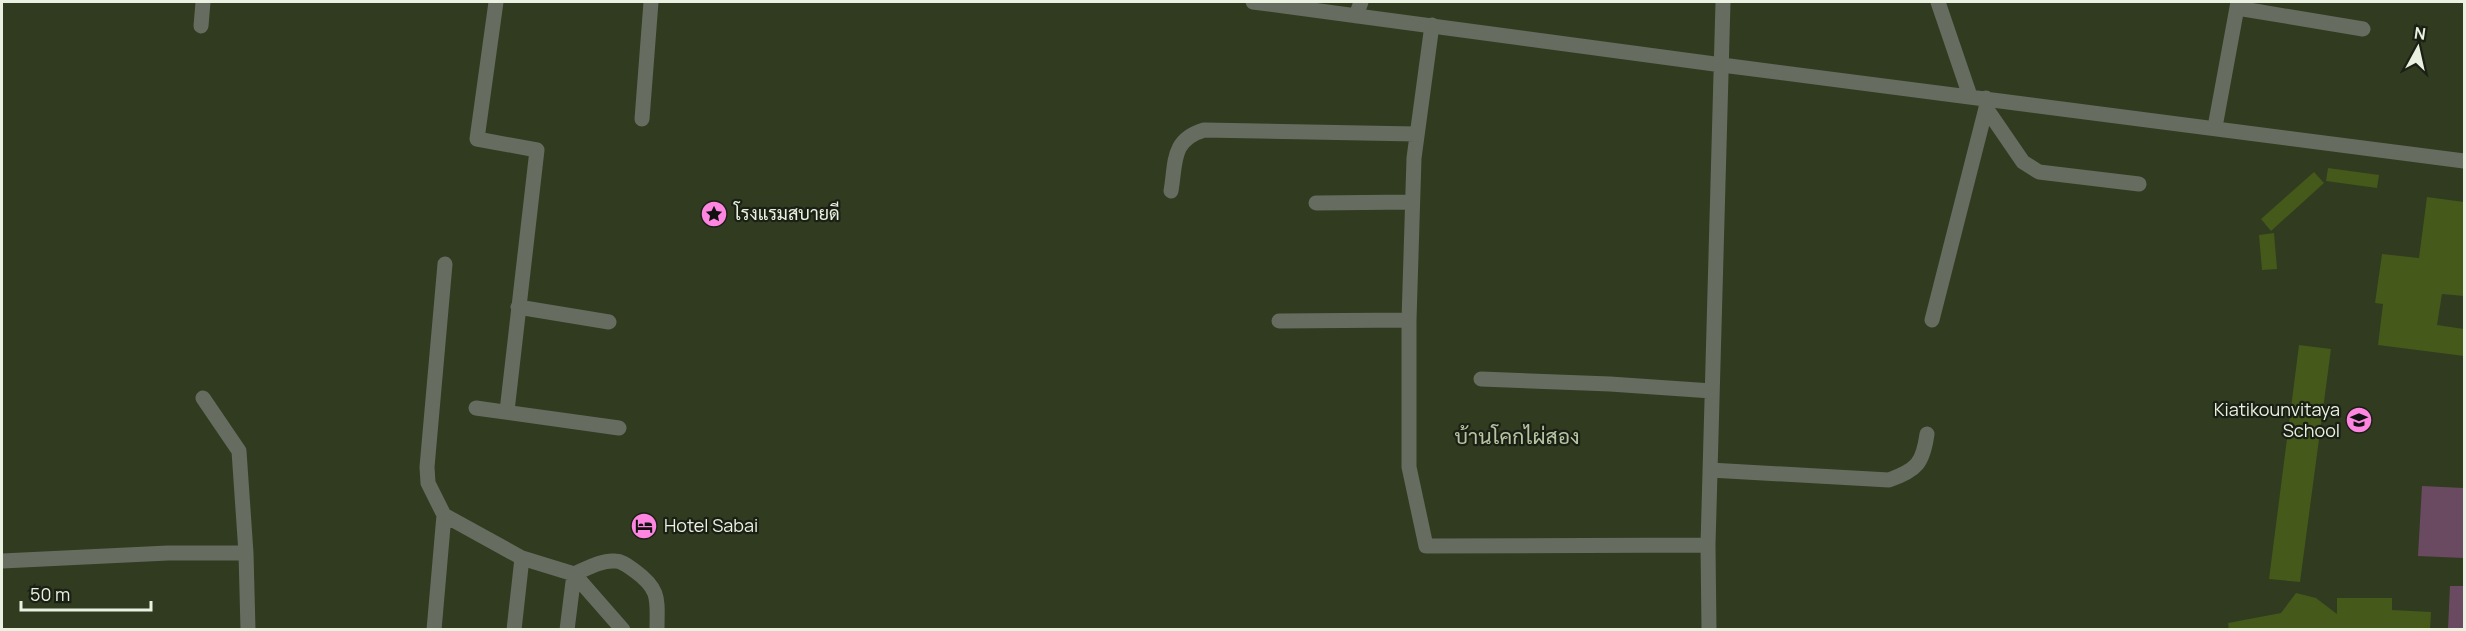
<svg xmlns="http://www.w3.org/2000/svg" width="2466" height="631" viewBox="0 0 2466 631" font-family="Manrope,Sarabun,sans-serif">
<rect width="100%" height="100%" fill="#313b20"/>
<path fill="#6a4a61" d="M2422,486l42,2v70l-46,-2z
M2450,586h14v43h-16z"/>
<path fill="#45591a" d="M2328,168l51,7 -2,13 -51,-7z
M2314,172l10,11 -53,48 -10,-12z
M2427,197l37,5v94l-22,-2 -5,31 27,4v27l-86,-11 5,-41 -8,-1 7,-49 37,4z
M2274,233l3,36 -15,1 -3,-35z
M2299,345l32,4 -31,233 -31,-3z
M2296,593l20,5 21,16v-16h55v12l39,2 -1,18h-201l-1,-7 53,-10z"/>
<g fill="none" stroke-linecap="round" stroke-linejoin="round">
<path stroke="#666c5f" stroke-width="15" d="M496,2l-19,137 60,11 -30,261
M1253,2l469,63 742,96
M1938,2l32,94
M2237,8l126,21
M1356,16l5,-14
M1432,25l-18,133 -5,162v147l17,79 282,-1
M201,26l2,-24
M1986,108l37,54 16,10 100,12
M642,119l9,-117
M2215,127l23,-125
M1171,191c5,-29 0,-51 33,-61l212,4
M1316,203l95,-1
M518,307l91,15
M1932,320l54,-212v-10
M1279,321l130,-1
M1481,379l129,5 102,7
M203,398l36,53 7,102 2,77
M476,408l143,20
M1710,470l179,10c28,-10 34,-17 38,-46
M444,515l78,43 52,16 49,56
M2,561l166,-8h78
M434,630l10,-115 -16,-32 -1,-16 18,-203
M514,630l8,-72
M567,630l7,-56c12,-5 27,-14 41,-13 8,0 14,6 20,10 26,19 22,29 22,59
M1709,630l-1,-85 15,-543"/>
</g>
<defs>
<symbol id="sight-disc" viewBox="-11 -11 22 22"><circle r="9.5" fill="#fe86e1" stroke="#1b2014"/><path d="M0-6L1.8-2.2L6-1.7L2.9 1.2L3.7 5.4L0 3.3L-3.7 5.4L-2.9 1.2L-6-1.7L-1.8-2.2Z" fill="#111"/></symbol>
<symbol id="school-disc" viewBox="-11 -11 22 22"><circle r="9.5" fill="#fe86e1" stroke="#1b2014"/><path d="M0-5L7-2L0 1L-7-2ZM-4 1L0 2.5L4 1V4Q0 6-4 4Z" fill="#111"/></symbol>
<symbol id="hotel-disc" viewBox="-11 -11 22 22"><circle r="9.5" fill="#fe86e1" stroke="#1b2014"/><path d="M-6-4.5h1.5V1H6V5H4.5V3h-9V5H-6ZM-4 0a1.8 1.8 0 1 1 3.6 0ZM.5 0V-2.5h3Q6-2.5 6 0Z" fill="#111"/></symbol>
</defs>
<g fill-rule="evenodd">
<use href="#sight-disc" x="699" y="199" width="30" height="30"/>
<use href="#school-disc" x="2344" y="405" width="30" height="30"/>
<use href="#hotel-disc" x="629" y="511" width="30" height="30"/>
</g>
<g text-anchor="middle" stroke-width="4.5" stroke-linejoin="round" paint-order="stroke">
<g font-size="18" fill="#eaf1e1" stroke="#1b2014" text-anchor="start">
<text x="734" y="220">โรงแรมสบายดี</text>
<text x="2340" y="416" text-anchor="end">Kiatikounvitaya<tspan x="2340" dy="21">School</tspan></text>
<text x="664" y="532">Hotel Sabai</text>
</g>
<g font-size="21" fill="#b7c4a4" stroke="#1b2014">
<text x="1517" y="444">บ้านโคกไผ่สอง</text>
</g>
</g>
<rect width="2466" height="631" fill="none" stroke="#eaf1e1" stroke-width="6"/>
<g transform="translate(2418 48) rotate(8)" stroke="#1b2014" stroke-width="4.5" paint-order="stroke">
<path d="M0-4.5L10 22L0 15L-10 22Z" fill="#eaf1e1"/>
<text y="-9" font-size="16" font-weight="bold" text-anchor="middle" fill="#eaf1e1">N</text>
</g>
<path d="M21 601v9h130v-9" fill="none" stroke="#eaf1e1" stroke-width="3"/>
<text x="30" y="601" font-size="18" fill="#eaf1e1" stroke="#1b2014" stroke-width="4.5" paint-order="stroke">50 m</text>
</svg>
